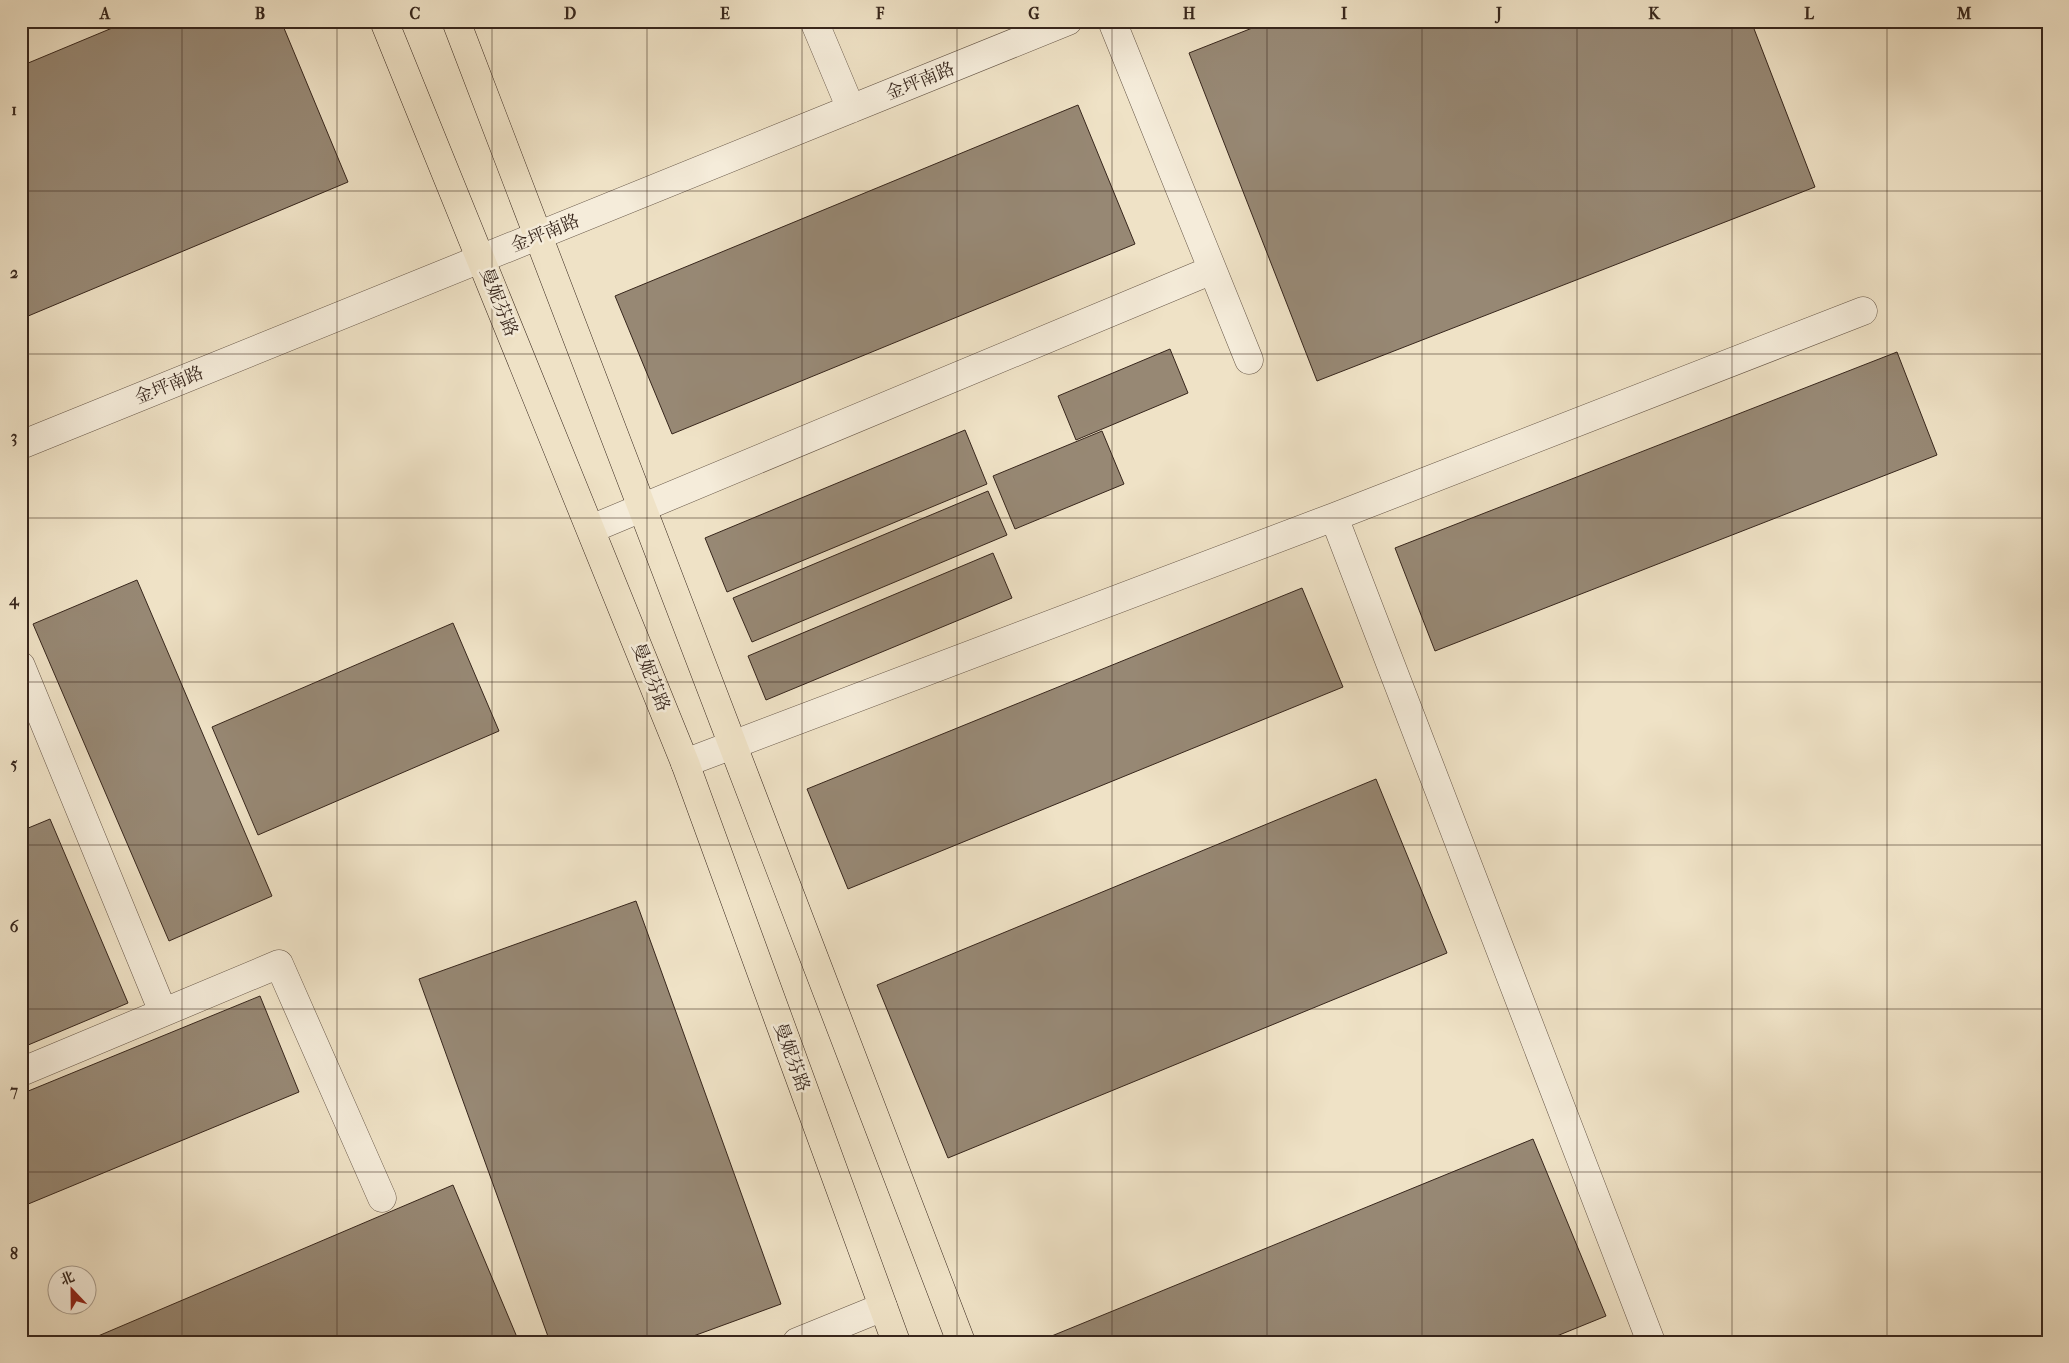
<svg xmlns="http://www.w3.org/2000/svg" width="2069" height="1363" viewBox="0 0 2069 1363" font-family="'IM FELL French Canon','Noto Serif SC',serif">
<rect width="100%" height="100%" fill="#efe2c6"/>
<filter id="stains"><feTurbulence type="fractalNoise" baseFrequency=".004" numOctaves="4"/><feColorMatrix values="0 0 0 0 .2 0 0 0 0 .09 0 0 0 0 .02 0 0 0 .5 -.17"/></filter>
<radialGradient id="worn" r=".72"><stop offset=".6" stop-color="#630" stop-opacity="0"/><stop offset="1" stop-color="#630" stop-opacity=".3"/></radialGradient>
<path fill="#978874" stroke="#37261c" d="M129,21h152l67,161 -327,137v-253z
M1270,21h481l64,166 -498,194 -128,-328z
M1078,105l57,139 -463,190 -57,-138z
M1170,349l18,44 -112,47 -18,-44z
M1897,352l40,103 -502,196 -40,-103z
M965,430l22,54 -260,108 -22,-54z
M1102,431l22,53 -109,45 -22,-53z
M988,491l19,44 -255,107 -19,-44z
M993,553l19,45 -246,102 -18,-44z
M137,580l135,316 -103,45 -136,-317z
M1302,588l41,99 -495,202 -41,-100z
M453,623l46,108 -241,104 -46,-108z
M1376,779l71,174 -499,205 -71,-173z
M50,819l78,184 -107,45v-217z
M636,901l145,403 -104,38h-127l-131,-363z
M260,996l39,96 -278,115v-113z
M1533,1139l73,177 -64,26h-505z
M453,1185l66,157h-435z"/>
<g fill="none" stroke-linecap="round" stroke-linejoin="round">
<defs>
<path id="minor" d="M814,21l37,88
M1112,21l137,339
M21,445l1047,-424
M1334,517l317,825
M591,529l621,-259
M21,666l142,346
M685,763l649,-246 529,-206
M21,1072l258,-108 103,234
M797,1342l86,-35"/>
<path id="major" d="M384,21l301,742 211,579
M456,21l505,1321"/>
</defs>
<use href="#minor" stroke="#655546" stroke-width="29"/>
<use href="#major" stroke="#37261c" stroke-width="29"/>
<use href="#minor" stroke="#f5ecda" stroke-width="28"/>
<use href="#major" stroke="#efe2c6" stroke-width="28"/>
</g>
<path fill="none" stroke="#37261c" stroke-width="1" stroke-opacity="0.55" d="M182,21v1321M337,21v1321M492,21v1321M647,21v1321M802,21v1321M957,21v1321M1112,21v1321M1267,21v1321M1422,21v1321M1577,21v1321M1732,21v1321M1887,21v1321M21,191h2027M21,354h2027M21,518h2027M21,682h2027M21,845h2027M21,1009h2027M21,1172h2027"/>
<g text-anchor="middle" stroke-width="5" stroke-linejoin="round" paint-order="stroke">
<g font-size="18" fill="#37261c" stroke="#f5ecda">
<text transform="translate(920 81) rotate(-22)" y="6">金坪南路</text>
<text transform="translate(545 233) rotate(-22)" y="6">金坪南路</text>
<text transform="translate(499 302) rotate(68)" y="6">曼妮芬路</text>
<text transform="translate(169 385) rotate(-22)" y="6">金坪南路</text>
<text transform="translate(651 677) rotate(68)" y="6">曼妮芬路</text>
<text transform="translate(792 1057) rotate(70)" y="6">曼妮芬路</text>
</g>
</g>
<rect width="2069" height="1363" fill="none" stroke="#efe2c6" stroke-width="55"/>
<g transform="translate(72 1290) rotate(338)"><circle r="24" fill="#f5ecda" stroke="#a99d8e"/>
<path d="M0-4L9 19L0 12L-9 19Z" fill="#8f2418"/>
<text y="-8" font-size="14" font-weight="bold" text-anchor="middle" fill="#37261c">北</text>
</g>
<rect x="28" y="28" width="2014" height="1308" fill="none" stroke="#37261c" stroke-width="2"/>
<g font-size="16" text-anchor="middle" font-weight="bold" fill="#37261c">
<text x="105" y="19">A</text>
<text x="260" y="19">B</text>
<text x="415" y="19">C</text>
<text x="570" y="19">D</text>
<text x="725" y="19">E</text>
<text x="880" y="19">F</text>
<text x="1034" y="19">G</text>
<text x="1189" y="19">H</text>
<text x="1344" y="19">I</text>
<text x="1499" y="19">J</text>
<text x="1654" y="19">K</text>
<text x="1809" y="19">L</text>
<text x="1964" y="19">M</text>
<text x="14" y="115">1</text>
<text x="14" y="278">2</text>
<text x="14" y="442">3</text>
<text x="14" y="605">4</text>
<text x="14" y="769">5</text>
<text x="14" y="932">6</text>
<text x="14" y="1096">7</text>
<text x="14" y="1259">8</text>
</g>
<rect width="100%" height="100%" filter="url(#stains)"/>
<rect width="100%" height="100%" fill="url(#worn)"/>
</svg>
